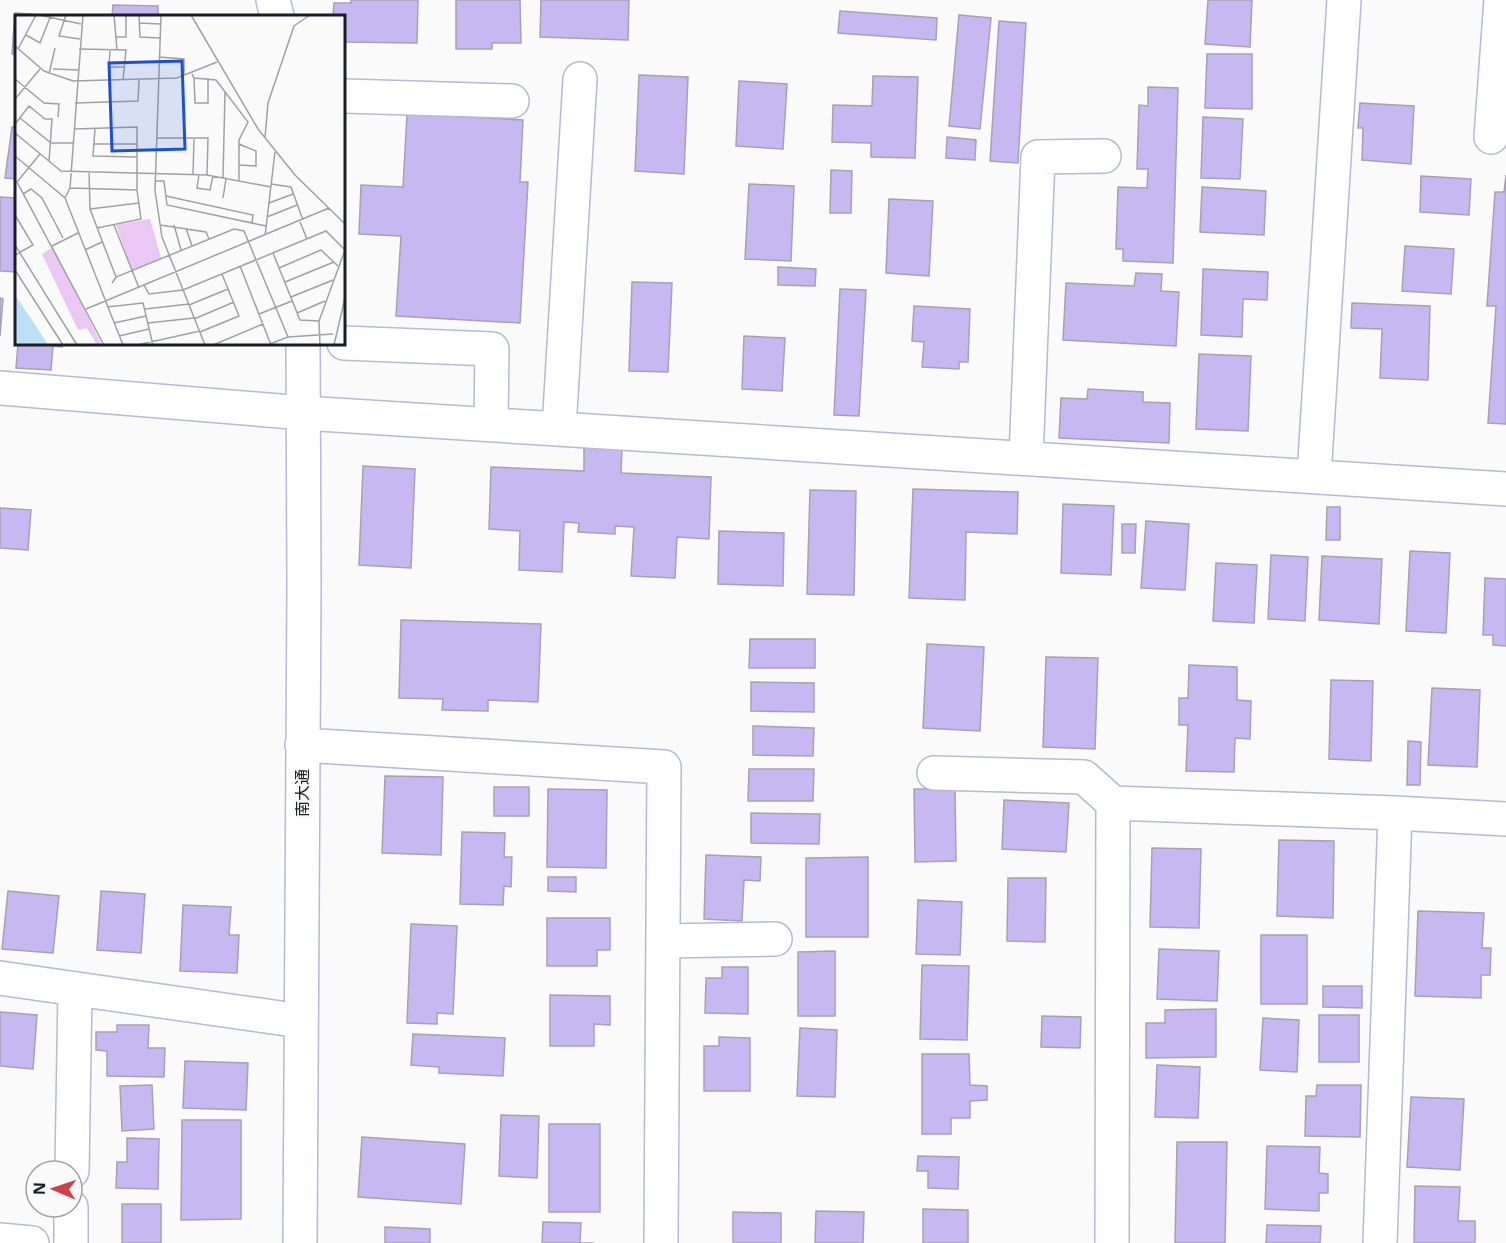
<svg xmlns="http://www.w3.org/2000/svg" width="1506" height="1243" viewBox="0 0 1506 1243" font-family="'Noto Sans','Noto Sans JP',sans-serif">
<rect width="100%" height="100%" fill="#fafafa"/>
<path fill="#c8b8f2" stroke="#a6a0ba" stroke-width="1.5" d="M351,0h67l-1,43 -73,-1v-26h-11l1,-13h17z
M456,0h64l1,43h-29v6h-36z
M541,0h88l-1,40 -88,-3z
M1208,0h44l-2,47 -45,-3z
M113,5l45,1v10h-46z
M840,11l97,7 -1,22 -98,-7z
M15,13l40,3h-39v39l-4,-1z
M959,15l32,3 -11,111 -31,-3z
M999,21l27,2 -8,140 -28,-2z
M1207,54h45v55l-47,-1z
M639,75l49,2 -4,97 -49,-3z
M873,76l45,1 -3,81 -44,-1v-14l-39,-1 1,-37 39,1z
M739,81l48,3 -4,65 -47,-3z
M1148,87l30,1 -5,175 -50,-2v-12h-7l2,-62 29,1 1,-19h-11l2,-64 9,1z
M1360,103l54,3 -3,58 -49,-4 1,-32h-5z
M407,114l116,6 -3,62h8l-8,141 -124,-7 5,-80 -42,-2 2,-49 42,2z
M1203,117l40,2 -3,60 -39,-1z
M12,127h4v52l-11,-1z
M947,137l29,3 -1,20 -29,-2z
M831,170l21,1 -1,42h-21z
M1506,175v249l-18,-1 8,-117h-9l8,-114h9z
M1421,176l50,3 -2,36 -49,-3z
M749,184l45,2 -3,75 -46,-2z
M1202,187l64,4 -2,44 -64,-3z
M0,197l16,1v74l-16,-1z
M889,199l44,2 -4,75 -43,-3z
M1405,246l49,3 -3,45 -49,-3z
M778,267l38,2 -1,17 -37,-1z
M1203,269l65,3 -1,28 -24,-1 -1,38 -41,-2z
M1136,273l26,1 -1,17 18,1 -3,54 -113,-6 3,-57 68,3z
M632,282l40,1 -4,89 -39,-1z
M840,289l26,1 -7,126 -25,-1z
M0,298l3,1 -3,37z
M1352,303l78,3 -2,74 -48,-2 2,-49 -31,-1z
M914,306l56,3 -2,53h-9v7l-37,-2 2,-25 -12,-1z
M744,336l41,2 -3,53 -40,-2z
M18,344h44v3l-9,-1 -2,24 -35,-2z
M1199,354l52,2 -3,75 -52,-2z
M1088,389l55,3v10l27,1 -1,40 -110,-5 2,-40 26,1z
M584,448l38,1 -1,24 90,4 -2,62 -32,-2 -2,41 -44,-2 3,-49 -19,-1v8l-37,-2 1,-9 -15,-1 -2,50 -43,-2 1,-39 -31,-2 2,-62 93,4z
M363,466l52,3 -4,99 -52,-3z
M913,489l105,3 -1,42 -51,-2 -1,68 -56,-2z
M810,490l46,1 -2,104 -47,-1z
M1063,504l51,2 -3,69 -50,-2z
M1327,507h13v33h-14z
M0,508l31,2 -3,40 -28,-2z
M1146,521l43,3 -4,66 -44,-2z
M1122,524h14l-1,29h-13z
M719,531l65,2 -1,53 -65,-2z
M1410,551l40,2 -4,80 -40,-2z
M1271,555l37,2 -3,64 -37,-2z
M1322,556l60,3 -3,65 -60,-4z
M1216,563l41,2 -3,58 -41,-2z
M1485,578l21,1v67l-13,-1v-10h-10z
M401,620l140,4 -3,78 -50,-2v11l-46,-1 1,-11 -44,-1z
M750,639h65v29h-66z
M927,644l57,3 -4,84 -57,-3z
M1046,657l52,1 -3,91 -52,-2z
M1189,665l48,2v33l14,1 -1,38 -15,-1 -1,34 -48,-1 2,-46h-9v-27h9z
M1331,680l42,1 -2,80 -42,-2z
M751,682l63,1v29l-63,-1z
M1432,688l48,2 -3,77 -49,-2z
M753,726l61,2 -1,28 -60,-1z
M1408,741l13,1 -1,43h-13z
M749,769h65l-1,32h-65z
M385,776l58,1 -2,78 -59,-2z
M494,787h35v29h-35z
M548,789l59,1 -1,78 -59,-1z
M914,789h41l1,72 -41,1z
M1004,800l65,3 -3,49 -64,-3z
M751,813l69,1 -1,30 -68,-1z
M462,832l43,1 -1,24h8l-1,30 -7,-1 -1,19 -43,-1z
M1279,840l55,1 -1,77 -56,-2z
M1152,848l49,1 -2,79 -49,-1z
M706,855l55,2 -1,24 -16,-1 -2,41 -38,-2z
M868,857v80h-62v-79z
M548,877h28v15l-28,-1z
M1008,878h38l-1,64 -38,-1z
M8,891l51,5 -6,57 -51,-4z
M101,891l44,3 -4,59 -44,-3z
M918,900l44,2 -2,53 -44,-1z
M183,905l48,2 -2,28h10l-2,38 -57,-2z
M1418,911l66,2 -2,35h9l-1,27h-9v23l-66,-2z
M547,918h63v32h-13v16h-50z
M411,924l46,2 -4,88 -16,-1v11l-30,-1z
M1261,935h46v69h-46z
M1159,949l60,2 -2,50 -60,-2z
M835,951v65h-37v-64z
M922,965l47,1 -2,74 -47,-1z
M722,967h26v47l-43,-1 1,-35h16z
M1323,986h39v22l-39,-1z
M550,995l60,1v29l-16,-1v22h-44z
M1216,1009v48l-70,1v-35h19v-13z
M0,1012l37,3 -4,54 -33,-3z
M1319,1015h40v47h-40z
M1042,1016l39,1 -1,31 -39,-1z
M1263,1018l36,2 -2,52 -37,-2z
M117,1025h32l-1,23h17l-1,29 -57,-1v-25l-11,-1v-18h21z
M800,1028l37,2 -2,67 -38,-1z
M413,1034l92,4 -2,38 -64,-3v-6l-28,-2z
M719,1037l31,1v53h-46v-45h15z
M922,1054h47l1,31 17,1v14l-17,1v17h-19v16h-29z
M185,1061l63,2 -2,47 -63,-2z
M1157,1065l43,2 -2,51 -43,-1z
M152,1085l2,44 -32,2 -2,-45z
M1317,1085h44l-1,52 -55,-1 1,-40h10z
M1411,1097l53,2 -4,71 -53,-3z
M501,1115l38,1 -2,62 -38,-2z
M182,1120h59v99l-60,1z
M549,1124h51v88h-51z
M362,1137l103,7 -4,60 -103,-7z
M127,1138l32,1 -1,50 -42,-1 1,-26h10z
M1177,1142h50l-2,101h-50z
M1267,1146l53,1 -1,26 9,1v19h-9v18l-54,-2z
M918,1156l41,1 -1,32 -30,-1v-17h-11z
M1415,1186l45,1 -2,34h17v22h-61z
M122,1204h39v39h-39z
M923,1209l45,1v33h-45z
M816,1211l48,1 -1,31h-48z
M733,1212l48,1v30h-48z
M543,1222l38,1 -1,20h14h-52z
M1267,1225l54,1 -1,17h-54z
M385,1227l45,2v14h-45z"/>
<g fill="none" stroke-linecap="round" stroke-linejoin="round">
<defs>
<path id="minor" d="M273,0l4,16
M344,96l168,5
M1491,137l10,-137
M344,343l148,6 -1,75
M0,388l304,25 1202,76
M559,429l21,-350
M1026,458l12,-301 66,-1
M1314,476l30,-476
M302,745l362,22 -3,476
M934,773l150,4 29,26
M663,941l112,-2
M0,978l301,43
M72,1171l3,-182
M0,1240l32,3
M71,1243v-36
M300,1243l4,-655 -1,-244
M1112,1243l1,-440 282,10 111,6
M1380,1243l15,-430"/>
</defs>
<use href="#minor" stroke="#b5bad5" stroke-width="36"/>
<use href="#minor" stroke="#fff" stroke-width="33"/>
</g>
<g text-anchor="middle" stroke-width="5" stroke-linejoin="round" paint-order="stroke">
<g font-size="16" fill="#1a1c26" stroke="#fafafa">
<text transform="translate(302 793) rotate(-90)" y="6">南大通</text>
</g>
</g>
<g transform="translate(15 15)">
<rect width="330" height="330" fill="#fafafa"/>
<path d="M135,204l11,39 -29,12 -16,-45zM38,232l49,98h-5l-10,-17 -9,2 -36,-76z" fill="#eac7f4"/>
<path d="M0,280l17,25 16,25h-33z" fill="#bbe0f6"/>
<path fill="none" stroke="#a0a1a5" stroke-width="1.5" d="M24,0l42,9M51,0l-7,21 21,3M99,0l3,35M124,0l1,22 20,1M146,0l-6,176 7,46 43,108M176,0l67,114 37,46 50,49M124,8l22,1M11,20l14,8 11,-28M101,22h10v-22M0,31l29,25 29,10 104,-3 40,-16M3,34l18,-34M64,34l47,1 -3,30M95,35l-1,17h15M144,42l25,2v17M38,54l25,1M34,59l6,-26M177,59l2,4 22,2 32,42 -9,18v41M179,63l1,25h13v-25M0,64l29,24 15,1 -1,13M0,84l25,-30M60,88l63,-2 1,-21M5,103l31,25h22M0,109l14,-18 16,13h7l-3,43M59,114l63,-2v63l4,29 -44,9M80,114l-2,27 44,1M0,118l46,38 146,4 64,12M142,123h51l-1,37M250,123l3,-35 26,-77 16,-11M79,129h43M224,129l17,7v15l-17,-1M25,139l-23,28 87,163M0,141l50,42 58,147M74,156l1,38 26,68M178,159l1,-35M184,159l-2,14 13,2 3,-14M208,163l2,-86M140,166h9l3,24 99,21M256,169l20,3 12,33M55,173l67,2M8,179l8,-5 11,9 21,40M151,181l87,19 -1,8M50,183l5,-10 13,-173M208,183l3,-19M254,188l24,-9M75,194l49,-6M0,200l18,30 -18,10M252,202l30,-12M285,207l7,17M99,210l25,63M145,210l46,7 3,7M159,210l7,25M171,213l6,18M250,221l10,-84M0,230l62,100M37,231l26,-13M70,235l17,-8M258,238l27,67 19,1M225,251l31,79M264,253l42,-18 17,16M0,255l48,75M270,267l49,-20M97,268l4,-6 118,-48 10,2 44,106M129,270l5,9 34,-4 143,-59 19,19M276,282l42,-17M174,290l39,-16M92,292l36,-4 10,42M71,294l243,-101M130,294l44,-5M282,298l28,-12M244,299l33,-13M179,304l40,-17M99,308l32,-7M133,308l46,-5M185,317l39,-16 -17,-42M104,321l30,-7M122,330l63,-14M198,330l50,-21M252,330l21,-8 45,-3M305,330l-1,-24 26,-71M319,330l11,-47"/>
<path fill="#1d4ed8" fill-opacity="0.15" stroke="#1d4ed8" stroke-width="3" d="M167,46l3,88 -73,2 -3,-88z"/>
<rect width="330" height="330" fill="none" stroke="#1a1c26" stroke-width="3"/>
</g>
<g transform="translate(54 1189) rotate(272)"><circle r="28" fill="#fafafa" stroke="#a0a1a5" stroke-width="1.5"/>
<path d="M0-4.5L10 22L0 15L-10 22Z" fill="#d04047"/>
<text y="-9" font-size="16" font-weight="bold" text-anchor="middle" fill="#1a1c26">N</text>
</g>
</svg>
